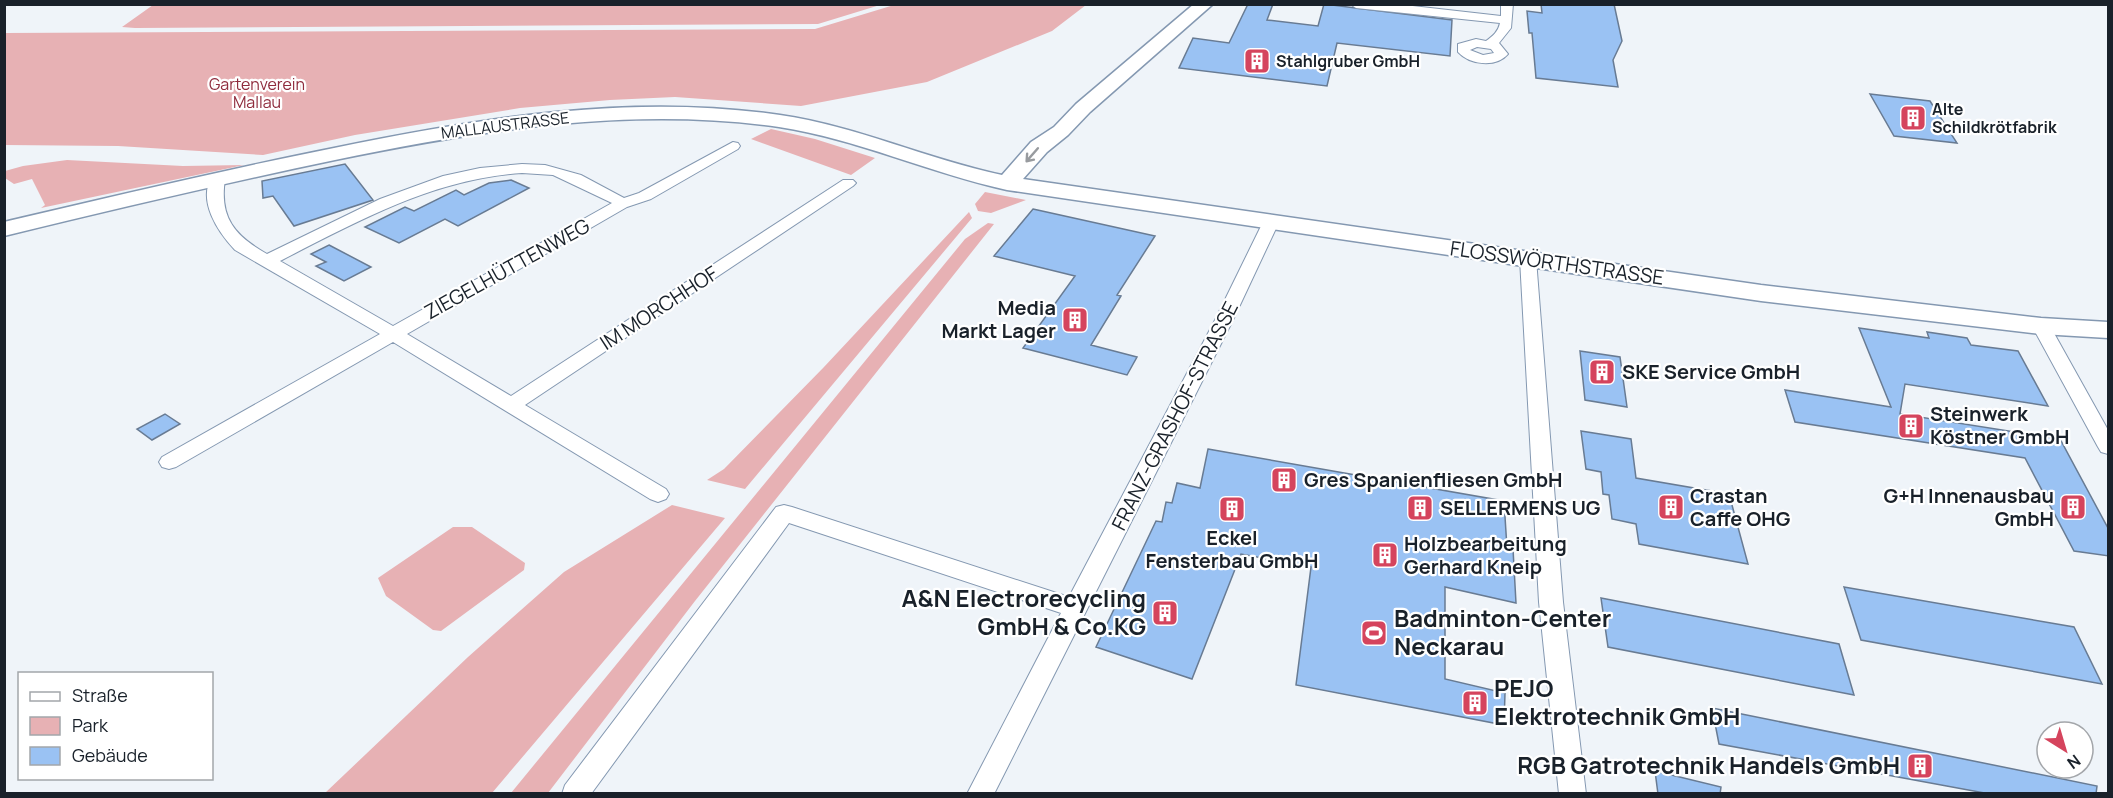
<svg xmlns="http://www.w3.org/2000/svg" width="2113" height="798" viewBox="0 0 2113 798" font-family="Manrope,sans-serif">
<rect width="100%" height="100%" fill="#eff4f9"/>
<path fill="#e7b1b4" d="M153,5v-1l727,1 -62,19 -683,4 -13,-1z
M894,5h192l-34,26 -125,51 -126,24 -126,-9 -65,3 -90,8 -165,27 -92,20 -145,-9 -113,-1v-112l810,-4z
M771,129l44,10 60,19 -24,17 -100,-36z
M67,160l116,6 61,-1 -203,43 4,-3 -13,-26 -18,5 -9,-6v-7l18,-5z
M985,192l41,8 -35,13 -13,-2 -3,-7z
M969,212l3,6 -227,271 -38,-9 17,-11 100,-102z
M988,223l6,1 -299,377 -147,192h-37l454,-554z
M672,505l53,13 -233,275h-167l143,-136 96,-85z
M453,527h19l53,36 -1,7 -83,61 -8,-1 -47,-34 -8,-18z"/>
<path fill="#9ac2f3" stroke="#687b93" stroke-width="1.5" d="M1248,4h25l-6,16 51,6 6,-22 128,16 -2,36 -113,-13 -10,43 -148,-18 14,-30 36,5z
M1541,4h73l8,37 -9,19 5,27 -82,-9 -4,-45h-3l-2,-22 15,2z
M1870,94l60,7 27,42 -63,-7z
M345,164l28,36 -79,26 -21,-30 -10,2 -1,-17z
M511,180l18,8 -71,38 -13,-7 -46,24 -34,-16 40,-20 9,4 42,-21 8,5 25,-12z
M1033,209l122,27 -38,59 4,1 -30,49 46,12 -10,18 -104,-27 52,-72 -81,-20z
M329,245l42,22 -27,14 -28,-15 10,-4 -15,-8z
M1859,328l70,10 -2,-6 40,6 4,7 47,6 30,55 -143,-22 -5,30 160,25 49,91v26l-35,-5 -49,-93 -230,-36 -10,-32 106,17z
M1580,351l40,6 7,50 -42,-7z
M165,414l15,10 -28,16 -15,-11z
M1581,431l50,8 5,39 93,16 19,70 -109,-20 -3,-20 -24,-5 -3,-24 -6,-1 -2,-22 -15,-3z
M1208,449l296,52 3,47 6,1 3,54 -71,-16v92l60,14 -1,32 -208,-40 15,-118 -70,-13 -49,125 -96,-32 60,-126 6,1 4,-20 6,1 5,-20 23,5z
M1844,587l230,40 28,57 -241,-44z
M1601,598l238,46 15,51 -246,-48z
M1712,708l385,78 -1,8h-106l-271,-50z
M1655,771l66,16 -1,7h-62z"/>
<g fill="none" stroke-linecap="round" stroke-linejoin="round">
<defs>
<path id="minor" d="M1350,4h45l106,12v-12h12l-2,24 -12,15 9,11c-12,14 -38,11 -50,-2v-8l18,-5 10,2c7,-5 12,-9 14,-18l-144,-15zM1477,47l14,2 3,4 -11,2 -13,-5z
M733,142l5,1 2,3 -2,3 -87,50 -24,8 -220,127 104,62 332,-216h10l3,3 -3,3 -328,219 141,84 3,5 -3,5 -8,3 -8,-3 -257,-157 -217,125 -7,2 -7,-2 -3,-5 3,-5 218,-123 -145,-84c-17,-18 -38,-49 -23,-74h10l3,3c-6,39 10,57 42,75l113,-55 63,-23 37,-8 42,-4 23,1 36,10 43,23 15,-5zM522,173l31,2 59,28 -219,123 -113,-65c78,-40 153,-82 242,-88z
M1271,217l8,5 -46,98 -239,474h-27l94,-181 -272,-90 -198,271h-29l3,-9 211,-278 8,-2 8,2 277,90 146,-277 48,-98z
M1528,254l8,5 27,343 23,192h-27l-20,-192 -19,-343z
M2041,320l6,2 3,4 58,104v24l-7,-2 -3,-5 -66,-121 3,-4z"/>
<path id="secondary" d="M1194,4h19l-123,108 -22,23 -21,17 -24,27 738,106 280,33 67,4v16l-67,-4 -280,-33 -754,-111c-77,-17 -150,-51 -228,-63 -148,-21 -298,3 -444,33 -110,23 -221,49 -331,76v-14c110,-26 219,-52 330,-74 146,-30 297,-55 446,-33 76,11 147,44 222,60l29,-33 23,-15 22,-23z"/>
</defs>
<use href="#minor" stroke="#8498b1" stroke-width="2"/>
<use href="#secondary" stroke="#8498b1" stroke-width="3"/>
<use href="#minor" fill="#fff" fill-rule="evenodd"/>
<use href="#secondary" fill="#fff" fill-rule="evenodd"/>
</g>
<defs><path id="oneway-shaft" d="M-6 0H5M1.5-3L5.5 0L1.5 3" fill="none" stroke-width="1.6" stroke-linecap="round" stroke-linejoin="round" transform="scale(1.5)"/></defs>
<use stroke="#989b9f" href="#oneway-shaft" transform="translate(1032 155) rotate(131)"/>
<defs>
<symbol id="building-square" viewBox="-11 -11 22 22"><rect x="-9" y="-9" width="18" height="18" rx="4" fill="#d5445d" stroke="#fff"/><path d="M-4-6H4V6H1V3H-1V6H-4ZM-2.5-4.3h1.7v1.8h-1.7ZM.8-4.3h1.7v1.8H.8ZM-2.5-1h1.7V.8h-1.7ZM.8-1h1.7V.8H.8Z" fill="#fff"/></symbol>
<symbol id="stadium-square" viewBox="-11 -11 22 22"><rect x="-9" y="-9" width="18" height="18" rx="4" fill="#d5445d" stroke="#fff"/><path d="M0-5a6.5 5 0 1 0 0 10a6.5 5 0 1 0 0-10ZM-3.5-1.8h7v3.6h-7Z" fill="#fff"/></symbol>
</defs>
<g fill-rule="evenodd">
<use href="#building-square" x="1242" y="46" width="30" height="30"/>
<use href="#building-square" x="1898" y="103" width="30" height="30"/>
<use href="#building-square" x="1060" y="305" width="30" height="30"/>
<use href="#building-square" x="1587" y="357" width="30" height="30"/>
<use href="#building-square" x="1896" y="411" width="30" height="30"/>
<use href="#building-square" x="1269" y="465" width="30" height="30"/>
<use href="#building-square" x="1656" y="492" width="30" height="30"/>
<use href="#building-square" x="2058" y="492" width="30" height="30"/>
<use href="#building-square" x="1405" y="493" width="30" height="30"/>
<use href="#building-square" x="1217" y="494" width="30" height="30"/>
<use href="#building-square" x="1370" y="540" width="30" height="30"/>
<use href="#building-square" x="1150" y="598" width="30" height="30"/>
<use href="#stadium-square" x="1359" y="618" width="30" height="30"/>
<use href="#building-square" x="1460" y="688" width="30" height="30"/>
<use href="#building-square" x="1905" y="751" width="30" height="30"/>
</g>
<g text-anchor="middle" stroke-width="4.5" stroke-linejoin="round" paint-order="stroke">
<g font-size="16" font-weight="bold" fill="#19212a" stroke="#fff" text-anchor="start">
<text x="1276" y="67">Stahlgruber GmbH</text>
<text x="1932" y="115">Alte<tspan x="1932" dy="18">Schildkrötfabrik</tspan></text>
</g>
<g font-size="16" fill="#8f2c3d" stroke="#fff">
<text x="257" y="90">Gartenverein<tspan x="257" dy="18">Mallau</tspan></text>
</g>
<g font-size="16" fill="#19212a" stroke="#fff">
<text transform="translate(505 125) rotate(-7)" y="6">MALLAUSTRASSE</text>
</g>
<g font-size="20" fill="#19212a" stroke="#fff">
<text transform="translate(1557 263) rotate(8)" y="7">FLOSSWÖRTHSTRASSE</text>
<text transform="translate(507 269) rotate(-29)" y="7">ZIEGELHÜTTENWEG</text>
<text transform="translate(659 308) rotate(-33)" y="7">IM MORCHHOF</text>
<text transform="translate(1175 416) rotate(-63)" y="7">FRANZ-GRASHOF-STRASSE</text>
</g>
<g font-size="20" font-weight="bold" fill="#19212a" stroke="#fff" text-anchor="start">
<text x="1056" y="315" text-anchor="end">Media<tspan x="1056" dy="23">Markt Lager</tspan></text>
<text x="1622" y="379">SKE Service GmbH</text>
<text x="1930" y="421">Steinwerk<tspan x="1930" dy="23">Köstner GmbH</tspan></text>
<text x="1304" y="487">Gres Spanienfliesen GmbH</text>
<text x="1690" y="503">Crastan<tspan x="1690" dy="23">Caffe OHG</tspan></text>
<text x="2054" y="503" text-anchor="end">G+H Innenausbau<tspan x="2054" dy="23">GmbH</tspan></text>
<text x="1440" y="515">SELLERMENS UG</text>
<text x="1232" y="545" text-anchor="middle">Eckel<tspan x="1232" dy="23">Fensterbau GmbH</tspan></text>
<text x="1404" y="551">Holzbearbeitung<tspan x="1404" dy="23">Gerhard Kneip</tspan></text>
</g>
<g font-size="24" font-weight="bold" fill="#19212a" stroke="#fff" text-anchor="end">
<text x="1146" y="607">A&amp;N Electrorecycling<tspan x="1146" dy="28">GmbH &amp; Co.KG</tspan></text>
<text x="1394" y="627" text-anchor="start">Badminton-Center<tspan x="1394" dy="28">Neckarau</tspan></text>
<text x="1494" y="697" text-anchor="start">PEJO<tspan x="1494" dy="28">Elektrotechnik GmbH</tspan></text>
<text x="1900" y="774">RGB Gatrotechnik Handels GmbH</text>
</g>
</g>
<rect width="2113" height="798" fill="none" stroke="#19212a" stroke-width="12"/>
<rect x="18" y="672" width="195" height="108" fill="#ffffff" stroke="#a3a6aa" stroke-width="1.5"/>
<rect x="30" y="692" width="30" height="9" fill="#ffffff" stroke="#a3a6aa" stroke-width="1.5"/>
<text x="72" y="702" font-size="18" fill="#19212a">Straße</text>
<rect x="30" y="717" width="30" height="18" fill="#e7b1b4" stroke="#a3a6aa" stroke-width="1.5"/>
<text x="72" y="732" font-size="18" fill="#19212a">Park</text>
<rect x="30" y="747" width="30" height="18" fill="#9ac2f3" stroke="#a3a6aa" stroke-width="1.5"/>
<text x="72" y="762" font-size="18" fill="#19212a">Gebäude</text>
<g transform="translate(2065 750) rotate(143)"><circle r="28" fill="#ffffff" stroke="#a3a6aa" stroke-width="1.5"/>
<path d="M0-4.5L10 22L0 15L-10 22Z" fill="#d5445d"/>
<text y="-9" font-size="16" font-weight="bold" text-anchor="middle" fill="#19212a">N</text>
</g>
</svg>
